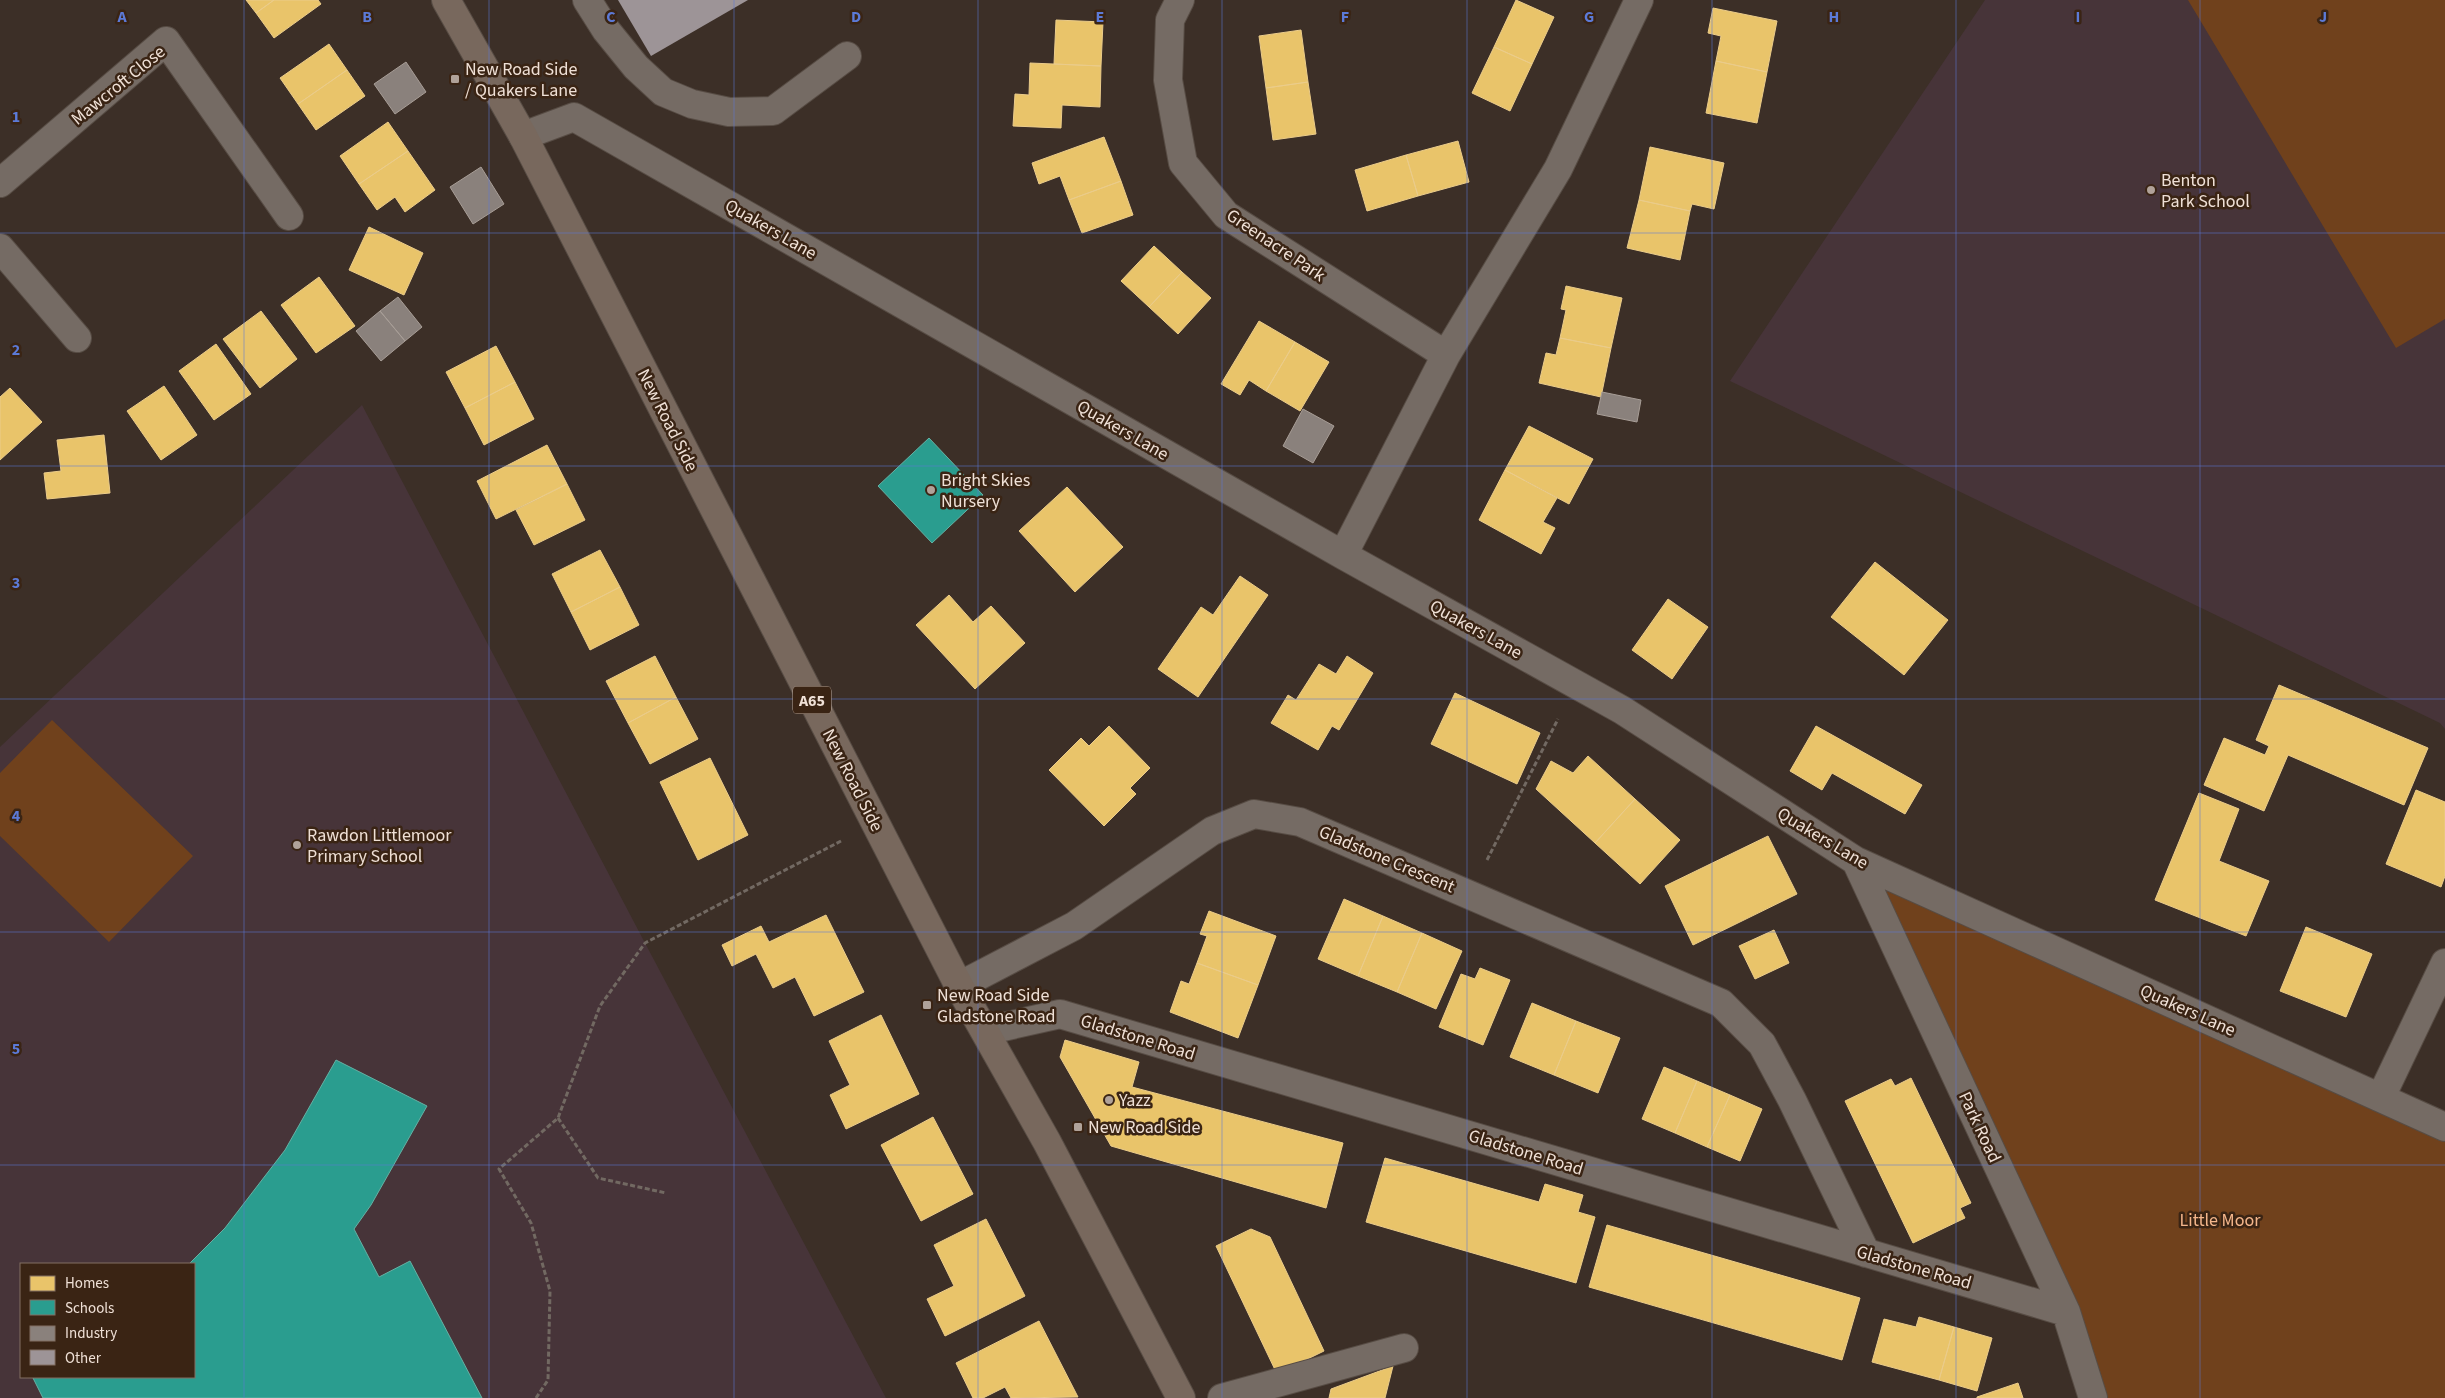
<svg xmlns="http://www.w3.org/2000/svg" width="2445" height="1398" viewBox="0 0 2445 1398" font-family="'Source Sans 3',sans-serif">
<rect width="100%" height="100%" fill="#3c2f27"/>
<path fill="#473439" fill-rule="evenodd" d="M1985,0h460v729l-5,-6 -710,-342z
M362,405l283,538 241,455h-886v-651zM21,1264h173v113h-173z"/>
<path fill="#70411c" d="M2188,0h257v319l-49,29z
M52,720l141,136 -84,86 -109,-106v-63z
M1856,861l589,266v271h-352z"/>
<path fill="#e9c46a" stroke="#ebcc8a" d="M246,0h28l-18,13z
M274,0h44l3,4 -47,34 -18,-25z
M1516,0l38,17 -22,47 -38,-17z
M1713,8l64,13 -10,51 -51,-11 5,-25 -13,-3z
M1056,20l47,2 -2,44 -47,-2z
M1301,30l7,52 -42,6 -7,-52z
M329,44l18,26 -49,34 -18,-26z
M1494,47l38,17 -22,47 -38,-18z
M1716,61l51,11 -10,51 -51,-10z
M1030,63l71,3 -1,41 -38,-2 -1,23 -48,-2 2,-32 14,1z
M347,70l18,26 -49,34 -18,-26z
M1308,82l8,52 -43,6 -7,-52z
M388,122l20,29 -49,33 -19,-28z
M1104,137l17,44 -52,19 -9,-24 -21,8 -7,-21z
M1458,141l11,41 -51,14 -12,-41z
M1650,147l74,16 -10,46 -22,-5 -2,7 -51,-11z
M408,151l27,39 -30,22 -10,-15 -18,13 -18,-26z
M1406,155l12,41 -51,15 -12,-41z
M1121,181l12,34 -51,18 -13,-33z
M1639,200l51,11 -10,49 -53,-12z
M369,227l54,26 -19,42 -55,-25z
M1154,246l28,26 -33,35 -28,-26z
M1182,272l29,26 -33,36 -29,-27z
M319,277l36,49 -39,27 -35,-48z
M1566,286l56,12 -11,50 -51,-10 6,-28 -5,-1z
M261,311l36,48 -37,29 -37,-49z
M1259,321l36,21 -29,49 -17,-11 -9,15 -19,-11z
M1560,338l51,10 -10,49 -62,-14 7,-30 10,2z
M1295,342l34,20 -29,49 -34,-20z
M216,344l35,50 -37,26 -35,-49z
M496,346l19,36 -50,26 -19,-36z
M515,382l19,37 -50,26 -19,-37z
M164,386l33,49 -36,25 -34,-49z
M10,388l32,34 -42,38v-63z
M1529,426l64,33 -24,45 -64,-34z
M104,435l6,58 -63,6 -3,-26 17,-2 -4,-31z
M547,445l20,39 -71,35 -19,-38z
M1505,470l52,28 -14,24 12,6 -14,26 -62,-34z
M567,484l18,36 -51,25 -18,-35z
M1067,487l56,60 -48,45 -56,-61z
M600,550l20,37 -49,25 -19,-38z
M1875,562l73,58 -44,55 -73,-58z
M1240,576l28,19 -70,102 -40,-28 43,-62 12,8z
M620,587l19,38 -49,25 -19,-38z
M949,595l24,27 18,-16 34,37 -50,46 -59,-64z
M1668,599l40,28 -36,52 -40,-29z
M655,656l21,41 -48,26 -22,-42z
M1347,656l26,17 -34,57 -7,-4 -14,24 -47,-27 17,-28 8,5 23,-36 17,10z
M2279,685l149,63 -24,57 -116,-50 -24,56 -60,-26 20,-47 41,17 4,-9 -13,-6z
M1455,693l85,40 -23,51 -86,-40z
M676,697l22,42 -48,25 -22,-41z
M1109,726l41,42 -20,20 6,6 -32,32 -55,-56 32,-32 8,8z
M1816,726l106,59 -17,29 -73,-41 -10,17 -32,-19z
M1588,756l47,43 -40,44 -59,-54 15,-28 22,12z
M710,758l38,77 -50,25 -38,-78z
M2416,790l29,12v74l-4,11 -55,-23z
M2199,793l40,16 -20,52 50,20 -23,55 -91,-36z
M1635,799l45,41 -40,44 -45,-41z
M1768,836l29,58 -104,51 -28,-59z
M1344,899l39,17 -25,60 -40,-17z
M1209,911l67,25 -18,49 -61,-22 10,-27 -7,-2z
M826,915l38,77 -50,24 -19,-39 -22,11 -17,-34 -24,12 -10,-21 39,-19 8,16z
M1383,916l39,17 -25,59 -39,-16z
M2306,927l66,27 -26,63 -66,-26z
M1774,930l15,33 -34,16 -16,-33z
M1422,933l40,18 -26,58 -39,-17z
M1197,963l61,22 -20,53 -68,-26 11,-31 8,3z
M1480,968l30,12 -27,65 -44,-18 22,-53 14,5z
M1532,1003l44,18 -22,54 -44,-18z
M881,1015l38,79 -73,35 -16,-34 20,-10 -21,-44z
M1576,1021l44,17 -22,55 -44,-18z
M1065,1040l74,22 -7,25 211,56 -17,65 -215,-62 -51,-89z
M1664,1067l33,14 -22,52 -33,-14z
M1911,1078l60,125 -11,5 5,10 -52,25 -68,-142 46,-22 4,7z
M1697,1081l33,14 -23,52 -32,-14z
M1730,1095l32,14 -22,52 -33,-14z
M933,1117l40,77 -52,27 -40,-76z
M1385,1158l154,44 6,-18 38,11 -5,17 17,5 -19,66 -210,-61z
M986,1219l39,77 -80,40 -18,-37 27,-13 -20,-41z
M1607,1225l253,73 -18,62 -253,-73z
M1251,1229l19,8 54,114 -47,23 -61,-128z
M1919,1317l35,10 -15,53 -67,-18 12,-43 32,8z
M1039,1321l39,76 -67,1 -6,-11 -22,11h-10l-17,-35z
M1954,1327l38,11 -15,53 -38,-11z
M1393,1366l-8,32h-56l2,-9z
M2018,1383l5,15h-46v-1z"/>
<path fill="#2a9d8f" stroke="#65b1a4" d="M929,438l54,57 -51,48 -54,-57z
M336,1060l91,46 -56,99 -17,24 25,48 31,-16 72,137h-439l-10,-20 3,-1h158v-113h-5l36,-36 60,-78z"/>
<path fill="#8a817c" stroke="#a89e97" d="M406,62l20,30 -31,22 -21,-30z
M481,167l23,37 -31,20 -23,-37z
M398,297l24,30 -17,14 -25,-30z
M380,311l25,30 -24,20 -25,-30z
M1602,392l39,8 -4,22 -40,-8z
M1303,409l31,17 -21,37 -30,-17z"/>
<path fill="#9d9497" d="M618,0h130l-97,56z"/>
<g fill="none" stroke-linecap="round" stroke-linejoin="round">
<defs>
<path id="minor" d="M587,0l19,30 30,37 27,25 29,12 37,8 44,-1 74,-55
M1180,0l-10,20 -2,60 15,83 43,52 220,140
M523,136l51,-19 769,438 279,155 234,151 589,266
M0,183l166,-142 123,175
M0,248l77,90
M1343,555l103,-200 112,-186 81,-169
M1856,861l210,451 27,86
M959,986l115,-60 138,-95 42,-17 46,8 421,181 41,41 30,56 74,153
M985,1031l75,-17 1006,298
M2381,1097l64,-134
M1222,1398l182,-50"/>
<path id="major" d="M446,0l77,136 436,850 88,156 134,256"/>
</defs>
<use href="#minor" stroke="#574c44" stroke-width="30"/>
<use href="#major" stroke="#574c44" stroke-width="30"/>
<path stroke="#726962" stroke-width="3" stroke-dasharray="5 2.5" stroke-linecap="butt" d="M1487,860l71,-141
M558,1118l40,60 68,15
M536,1398l12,-18 2,-89 -19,-68 -32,-54 59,-51 42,-112 45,-63 196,-102"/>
<use href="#minor" stroke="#756b64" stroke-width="28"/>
<use href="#major" stroke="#78685d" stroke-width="28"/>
</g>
<path fill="none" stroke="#5c7ad7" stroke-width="1" stroke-opacity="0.55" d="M244,0v1398M489,0v1398M734,0v1398M978,0v1398M1222,0v1398M1467,0v1398M1712,0v1398M1956,0v1398M2200,0v1398M0,233h2445M0,466h2445M0,699h2445M0,932h2445M0,1165h2445"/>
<g fill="#b0a299" stroke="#3a2414" stroke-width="2">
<rect x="450" y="74" width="10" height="10" rx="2.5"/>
<circle cx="2151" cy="190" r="5"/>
<circle cx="931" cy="490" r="5"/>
<circle cx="297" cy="845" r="5"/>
<rect x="922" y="1000" width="10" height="10" rx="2.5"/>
<circle cx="1109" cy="1100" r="5"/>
<rect x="1073" y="1122" width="10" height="10" rx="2.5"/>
</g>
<g text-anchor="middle" stroke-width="5" stroke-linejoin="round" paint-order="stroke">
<rect fill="#3a2414" stroke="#b9a89c" stroke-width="1" x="793" y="686.5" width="38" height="27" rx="4"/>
<g font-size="16" font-weight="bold" fill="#efe0d6">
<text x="812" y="706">A65</text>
</g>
<g font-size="18" fill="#efe0d6" stroke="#3a2414" text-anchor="start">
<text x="465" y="75">New Road Side<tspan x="465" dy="21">/ Quakers Lane</tspan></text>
<text x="2161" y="186">Benton<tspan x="2161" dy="21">Park School</tspan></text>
<text x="941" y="486">Bright Skies<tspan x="941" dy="21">Nursery</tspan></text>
<text x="307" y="841">Rawdon Littlemoor<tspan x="307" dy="21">Primary School</tspan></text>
<text x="937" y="1001">New Road Side<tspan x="937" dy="21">Gladstone Road</tspan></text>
<text x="1119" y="1106">Yazz</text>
<text x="1088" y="1133">New Road Side</text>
</g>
<g font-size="18" fill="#efe0d6" stroke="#3a2414">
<text transform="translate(118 85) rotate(-39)" y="6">Mawcroft Close</text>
<text transform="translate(771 229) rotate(30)" y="6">Quakers Lane</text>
<text transform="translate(1276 245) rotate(34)" y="6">Greenacre Park</text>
<text transform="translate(668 420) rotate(63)" y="6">New Road Side</text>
<text transform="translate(1123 430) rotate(30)" y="6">Quakers Lane</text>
<text transform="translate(1476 629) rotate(29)" y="6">Quakers Lane</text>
<text transform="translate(853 780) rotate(63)" y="6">New Road Side</text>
<text transform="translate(1823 838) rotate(31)" y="6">Quakers Lane</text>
<text transform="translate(1387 859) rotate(23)" y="6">Gladstone Crescent</text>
<text transform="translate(2188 1010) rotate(24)" y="6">Quakers Lane</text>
<text transform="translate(1138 1037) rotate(17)" y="6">Gladstone Road</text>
<text transform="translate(1980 1127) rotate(65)" y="6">Park Road</text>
<text transform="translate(1526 1152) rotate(17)" y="6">Gladstone Road</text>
<text transform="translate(1914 1267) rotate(16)" y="6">Gladstone Road</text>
</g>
<g font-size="18" fill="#f4b68b" stroke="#3a2414">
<text x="2220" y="1226">Little Moor</text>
</g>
</g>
<g font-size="16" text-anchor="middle" font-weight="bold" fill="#5c7ad7" stroke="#3a2414" stroke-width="5" stroke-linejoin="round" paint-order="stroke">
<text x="122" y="22">A</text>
<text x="367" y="22">B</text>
<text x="611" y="22">C</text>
<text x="856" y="22">D</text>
<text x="1100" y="22">E</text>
<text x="1345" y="22">F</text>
<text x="1589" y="22">G</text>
<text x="1834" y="22">H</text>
<text x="2078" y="22">I</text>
<text x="2323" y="22">J</text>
<text x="16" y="122">1</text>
<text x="16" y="355">2</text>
<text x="16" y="588">3</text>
<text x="16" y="821">4</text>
<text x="16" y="1054">5</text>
</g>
<rect x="20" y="1263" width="175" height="115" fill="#3a2414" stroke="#826f62"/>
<rect x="30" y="1276" width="25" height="15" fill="#e9c46a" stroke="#826f62"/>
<text x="65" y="1288" font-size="15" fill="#efe0d6">Homes</text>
<rect x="30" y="1300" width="25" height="15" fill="#2a9d8f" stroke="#826f62"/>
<text x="65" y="1313" font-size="15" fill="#efe0d6">Schools</text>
<rect x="30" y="1326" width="25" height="15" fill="#8a817c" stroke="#826f62"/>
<text x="65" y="1338" font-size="15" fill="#efe0d6">Industry</text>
<rect x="30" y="1350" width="25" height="15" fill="#9d9497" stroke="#826f62"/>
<text x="65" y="1363" font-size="15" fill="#efe0d6">Other</text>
</svg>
